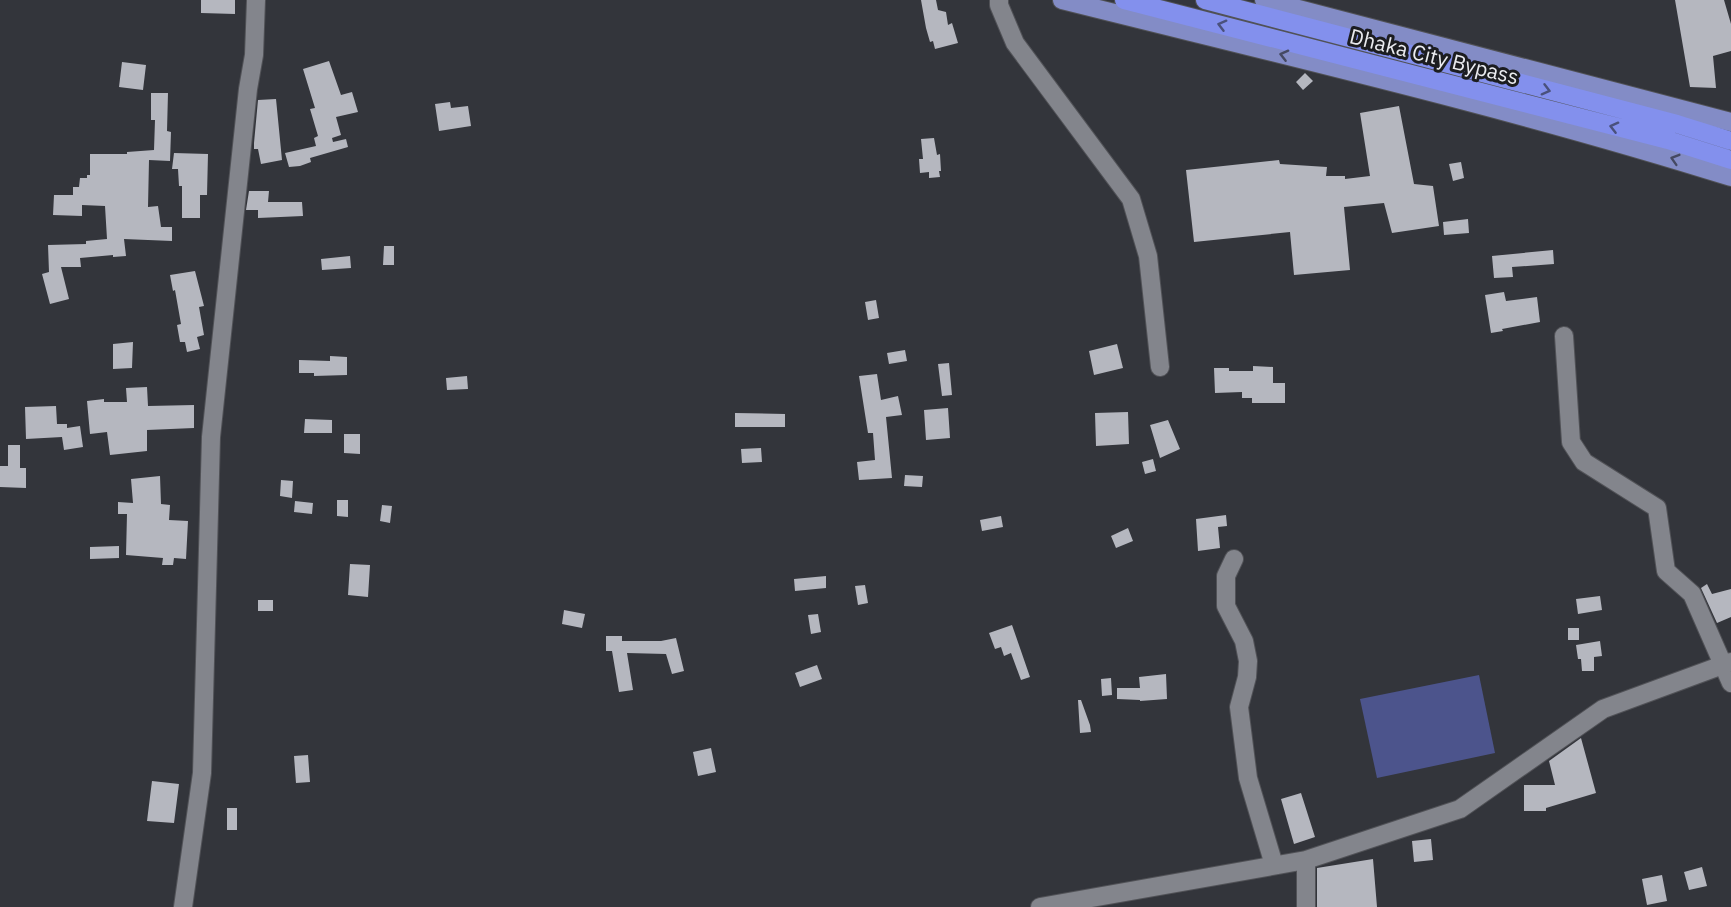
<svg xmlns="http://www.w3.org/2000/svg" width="1731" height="907" viewBox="0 0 1731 907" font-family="'IBM Plex Sans',sans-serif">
<rect width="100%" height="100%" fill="#33353b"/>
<path fill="#4c548c" d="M1479,675l16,78 -118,25 -17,-79z"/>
<path fill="#b5b7bf" d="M201,0h34v14l-34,-1z
M921,0h15l2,10 8,2 2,13 4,-2 6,20 -23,6 -2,-8 -3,1 -4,-14z
M1675,0h49l7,24v27l-18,5 3,32 -26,-1z
M329,61l12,34 11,-3 6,20 -22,5 5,18 -9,3 1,4 13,-3 2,8 -38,11 1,4 -11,4 -11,1 -4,-14 31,-7 -2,-8 4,-2 -8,-27 5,-1 -12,-39z
M122,62l24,3 -3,25 -24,-3z
M1305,73l8,8 -10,9 -7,-8z
M151,93h17l-1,38 4,1 -1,29 -21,-1 -1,47 10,-1 3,21h11v14l-48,-2 2,17 -13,1v-2l-33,3 1,9h-20l8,32 -19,5 -8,-30 7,-2 -1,-27 38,-1v-3l21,-2 -2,-33 -23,-1v11l-29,-1 1,-20h19v-8h6l1,-9h7v-3h3v-21h37v-2l27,-2 1,-30h-4z
M276,99l6,61 -21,4 -3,-15h-4v-6l4,-43z
M450,102l1,6 17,-2 3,20 -32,5 -4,-27z
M1399,106l15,78 19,2 6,40 -47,7 -8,-30 -40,4 6,63 -56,5 -4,-43 -96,10 -8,-72 93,-10 1,4 47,3 -1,9h19v3l25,-3 -10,-63z
M934,138l3,17 3,-1 1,17h-2l1,6 -11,1v-6l-9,1 -1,-14h4l-2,-20z
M174,153l34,1 -1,41h-7v23h-18v-32h-3l-1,-17h-6z
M1461,162l3,16 -11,3 -4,-17z
M249,191h20l-1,11h34l1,14 -45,2v-8h-12z
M1468,219l1,14 -25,2 -1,-13z
M384,246h10v19h-11z
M1553,250l1,14 -42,3 1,10 -19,1 -2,-22z
M350,256l1,12 -29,2 -1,-11z
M195,271l9,35 -5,1 5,28 -7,2 3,12 -13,3 -2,-10h-5l-3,-17 4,-1 -6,-34 -2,1 -3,-16z
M1504,292l2,9 31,-4 3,25 -38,7 1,2 -12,2 -6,-38z
M876,300l3,18 -11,2 -3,-18z
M133,342l-1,26 -19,1v-25z
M1117,344l6,24 -29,7 -5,-24z
M905,350l2,11 -18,3 -2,-11z
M330,356l17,1v18l-33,1v-3h-15v-13l31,1z
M949,363l3,32 -10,1 -4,-32z
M1253,366l20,1v16h12v20h-33v-5h-10v-6l-27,1 -1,-25h15v3h24z
M877,374l4,26 17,-4 4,19 -16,2 6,61 -33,2 -2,-18 18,-2 -2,-27h-5l-9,-57z
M467,376l1,13 -21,1 -1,-12z
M147,387l1,19 46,-1v23l-47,2v21l-37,4 -3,-23 -17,2 -3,-33 17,-2v3h23l-1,-14z
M56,406l1,18h10v4l13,-2 3,21 -19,3 -2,-13 -36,2 -1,-32z
M948,408l2,30 -24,2 -2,-30z
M1128,412l1,32 -33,2 -1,-33z
M735,413l50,1v13h-50z
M305,419l27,1v13h-28z
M1168,420l12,29 -20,9 -10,-33z
M344,434h16v20l-16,-1z
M8,445h12v23h6v20l-26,-1v-21h8z
M761,448l1,14 -20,1 -1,-14z
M1153,459l3,12 -11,3 -3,-12z
M905,475l18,1 -1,11 -18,-1z
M160,476l1,28 9,1 -1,15 19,1 -2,38 -12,-1 -1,7h-11l1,-7 -37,-3 1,-41h-9v-12l15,1 -2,-24z
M281,480l12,1 -1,17 -12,-2z
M337,500h11v17l-11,-1z
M295,501l18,2 -1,11 -18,-2z
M382,505l10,1 -2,17 -10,-2z
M1226,515l1,11 -9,1 2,21 -22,3 -2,-32z
M1001,516l2,11 -21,4 -2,-11z
M1128,528l5,13 -17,7 -5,-12z
M119,546v12l-29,1v-12z
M350,564l20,1 -2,32 -20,-2z
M826,576v12l-31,3 -1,-12z
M1707,584l5,10 19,-5v28l-14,6 -16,-35z
M865,585l3,18 -10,2 -3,-19z
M1600,596l2,14 -24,4 -2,-15z
M258,600h15v11h-15z
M564,610l21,4 -3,14 -20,-4z
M818,614l3,18 -10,2 -3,-19z
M1012,625l18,52 -9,3 -10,-27 -7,3 -3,-9 -6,2 -6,-16z
M1568,628h11v12h-11z
M606,636h16v5h39l15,-3 8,33 -12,3 -6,-20 -39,-1 6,37 -14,2 -7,-41h-6z
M1600,641l2,15 -8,1v14h-12l-1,-12h-3l-2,-14z
M817,665l5,14 -22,8 -5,-14z
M1166,674l1,25 -27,2v-1l-23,-1v-11h23l-1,-11z
M1111,678l1,17 -10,1 -1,-17z
M1078,700h3l9,25 1,7 -11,1z
M1581,738l15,55 -50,15v3h-22v-26h31l-6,-24z
M711,748l5,24 -18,4 -5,-24z
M308,755l2,27 -14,1 -2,-27z
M152,781l27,3 -5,39 -27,-2z
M1301,793l14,44 -21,7 -13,-45z
M227,808h10v22h-10z
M1431,839l2,21 -19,2 -2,-21z
M1373,859l4,48h-60v-39z
M1702,867l5,19 -18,4 -5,-18z
M1662,875l5,26 -20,4 -5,-26z"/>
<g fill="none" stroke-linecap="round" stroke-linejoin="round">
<defs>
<path id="minor" d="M999,0v5l16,38 116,156 17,57 12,111
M1564,336l7,106 13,20 73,46 9,63 26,23 39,89
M1234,559l-8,17v30l18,35 4,20 -1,16 -8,30 9,71 26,87
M1306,860v47
M183,907l19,-134 9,-336 37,-348 6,-34 2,-55
M1040,907l266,-47 154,-51 143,-100 128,-47"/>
<path id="major" d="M1062,0c224,56 449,108 669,177
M1264,0l467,122"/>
<path id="highway" d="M1124,0l544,140 63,20
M1205,0l472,124 54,17"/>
</defs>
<use href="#minor" stroke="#515257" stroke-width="20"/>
<use href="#major" stroke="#515257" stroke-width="20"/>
<use href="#highway" stroke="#515257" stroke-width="20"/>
<use href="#minor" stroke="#83858c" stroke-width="18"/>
<use href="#major" stroke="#838cc6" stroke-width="18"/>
<use href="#highway" stroke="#8390ed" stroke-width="18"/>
</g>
<defs><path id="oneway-chevron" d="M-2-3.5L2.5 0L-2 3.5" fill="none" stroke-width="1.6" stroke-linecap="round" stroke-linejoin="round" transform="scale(1.5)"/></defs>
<g stroke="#4a517c">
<use href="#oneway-chevron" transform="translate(1222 25) rotate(-165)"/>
<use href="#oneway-chevron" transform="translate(1546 90) rotate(15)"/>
<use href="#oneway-chevron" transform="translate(1614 127) rotate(-166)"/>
</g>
<g stroke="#454962">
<use href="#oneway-chevron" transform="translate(1284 55) rotate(-166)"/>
<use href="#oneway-chevron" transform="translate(1675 159) rotate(-163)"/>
</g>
<g text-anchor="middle" stroke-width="6" stroke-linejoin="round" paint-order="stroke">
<g font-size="21" fill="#eaebef" stroke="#1c1d20">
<text transform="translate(1434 57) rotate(14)" y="7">Dhaka City Bypass</text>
</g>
</g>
</svg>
